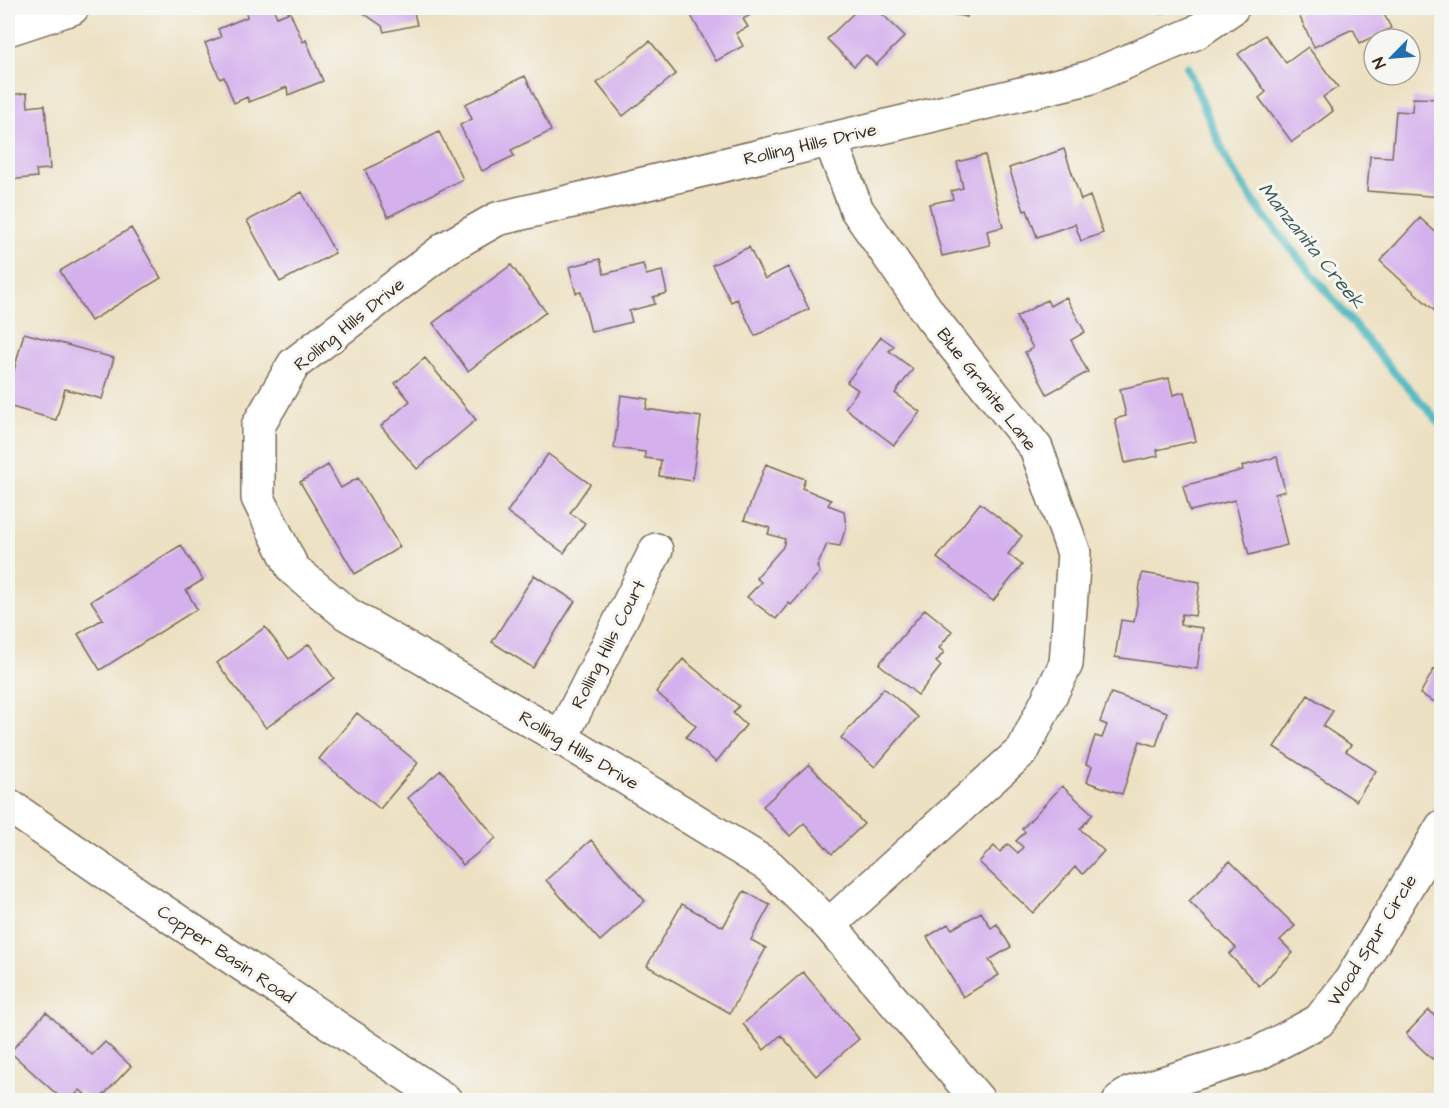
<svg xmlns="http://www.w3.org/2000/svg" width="1449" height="1108" viewBox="0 0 1449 1108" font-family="'Architects Daughter',sans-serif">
<rect width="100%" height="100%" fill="#f6f6f2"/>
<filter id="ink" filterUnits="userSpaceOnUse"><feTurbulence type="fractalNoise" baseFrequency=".0167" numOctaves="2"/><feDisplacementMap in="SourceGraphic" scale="12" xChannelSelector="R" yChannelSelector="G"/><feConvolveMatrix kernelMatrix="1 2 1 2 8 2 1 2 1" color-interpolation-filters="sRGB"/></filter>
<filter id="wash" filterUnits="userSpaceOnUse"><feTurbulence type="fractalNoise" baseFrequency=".008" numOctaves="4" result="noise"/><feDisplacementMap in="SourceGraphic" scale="24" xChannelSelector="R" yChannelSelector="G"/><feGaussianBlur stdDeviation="1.35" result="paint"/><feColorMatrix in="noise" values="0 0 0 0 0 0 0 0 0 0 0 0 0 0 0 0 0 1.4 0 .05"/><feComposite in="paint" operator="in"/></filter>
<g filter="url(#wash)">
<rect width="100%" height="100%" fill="#ede1c3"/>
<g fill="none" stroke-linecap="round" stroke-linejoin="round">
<path stroke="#46b5bd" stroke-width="8" d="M1148,8l12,2
M1187,67l42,98 34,50 123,148 56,62"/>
</g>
<g id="blocks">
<path fill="#d4b0ed" d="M250,8h23l4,9 13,-5 13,30 3,-2 17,41 -35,14 -1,-8 -38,15 -2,-5 -13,6 -10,-26 -4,2 -15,-36 16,-6 -3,-8 29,-12 -2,-8z
M356,8h57l4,17 -33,7 -2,-6z
M687,8h76l-20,11 5,8 -12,6 7,13 -27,15z
M859,8h17l29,28 -29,29 -10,-10 -12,11 -27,-27z
M932,8h37l-2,9 -35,-7z
M1309,8h89l-14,6 7,14 -31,15 -7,-14 -39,18 -16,-34z
M1265,35l21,28 22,-16 30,40 -15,10 10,14 -41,31 -33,-44 7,-6 -28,-38z
M650,41l26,33 -53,42 -26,-33z
M525,76l26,55 -40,19 3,6 -32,15 -22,-46 12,-6 -7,-15z
M27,93l1,14 17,-2 5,64 -14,1 1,7 -29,3v-85z
M1413,98l29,1v98l-75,-6 3,-35 22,1 4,-46 16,1z
M439,132l24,47 -75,38 -23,-47z
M1064,149l17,51 9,-4 13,37 -22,8 -6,-17 -38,13 -10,-27 -3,1 -15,-43z
M985,155l18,72 -16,4 3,14 -48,11 -13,-52 24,-5 -2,-8 12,-3 -6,-26z
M302,192l33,61 -55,29 -33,-61z
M1420,218l22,20v68l-6,6 -56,-51z
M131,228l30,50 -70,43 -31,-50z
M749,247l16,32 23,-12 21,42 -54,27 -18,-37 -6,3 -19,-37z
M600,259l4,15 39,-10 3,11 16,-4 5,22 -14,4 2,7 -26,7 3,11 -41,10 -10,-40 -5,1 -7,-26z
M511,265l35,47 -78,59 -35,-48z
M1066,297l19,35 -14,8 17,32 -41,22 -22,-42 8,-4 -17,-31 31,-17 3,6z
M24,333l90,25 -12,41 -37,-10 -9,31 -48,-14v-13z
M881,337l13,9 -5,5 24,18 -18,24 25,19 -26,33 -49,-37 13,-18 -11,-8z
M425,358l51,62 -59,49 -36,-43 29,-25 -15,-18z
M1169,378l4,17 11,-3 12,49 -39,9 1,6 -33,7 -10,-44 11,-3 -6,-27z
M621,395l27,4 -2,10 55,8 -9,64 -33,-5 2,-16 -16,-2v-6l-31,-4z
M548,454l42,30 -20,29 15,10 -21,30 -57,-41z
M1277,457l8,34 -10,3 12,51 -38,10 -14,-55 -45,11 -7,-25 60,-16 -1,-4z
M766,464l39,15 -3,9 29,12 -3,5 16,6 2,16 -6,19 -13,-2 -10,23 3,5 -29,33 -2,-2 -13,16 -29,-22 14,-15 -5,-4 27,-31 2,-8 -17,-5 2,-6 -26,-8z
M328,465l13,23 17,-10 42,69 -45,27 -55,-92z
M980,503l42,33 -14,18 14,11 -29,36 -56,-43z
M181,545l22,35 -17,10 11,19 -97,61 -22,-36 25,-15 -12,-18z
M1142,573l58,9 -5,34 -13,-2 -2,11 23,3 -6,41 -82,-12 6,-37 13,2z
M534,575l41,26 -42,67 -41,-26z
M925,609l27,22 -13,17 5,4 -8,10 5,4 -23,29 -39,-31z
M265,627l24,32 20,-15 25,34 -68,50 -49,-65z
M683,659l56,47 -6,7 13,12 -30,37 -30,-25 10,-11 -40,-34z
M1434,669l8,4v33l-22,-12z
M884,688l34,29 -43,50 -34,-29z
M1111,693l56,19 -11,34 -16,-5 -18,53 -35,-12 5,-16 -6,-2 9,-28 7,2 5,-13 -7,-3z
M1308,695l25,16 -10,15 28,19 -5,6 30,20 -20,30 -82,-54z
M357,713l61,50 -38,46 -61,-50z
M809,764l55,60 -32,30 -28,-31 -14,13 -27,-30z
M441,770l55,68 -33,27 -55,-67z
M1062,786l31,28 -13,15 24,22 -21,23 -8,-7 -42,46 -54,-51 15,-16 6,6 8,-8 10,9 5,-6 -7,-6 9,-9 -3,-3z
M591,840l54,61 -45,40 -54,-61z
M1230,861l65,65 -15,14 13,13 -34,33 -30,-32 7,-6 -47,-47z
M744,891l26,14 -19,35 15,8 -36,65 -83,-47 35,-62 41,23z
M981,912l10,16 6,-4 14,23 -22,13 10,15 -36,22 -36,-60 21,-13 4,5z
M803,972l56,67 -43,37 -35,-41 -17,15 -21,-26z
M1429,1010l10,10 3,-3v35l-2,-1 -8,8 -26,-25z
M46,1012l46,43 13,-13 26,24 -32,34h-8l-11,-10 -10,10h-7l-53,-48z"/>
</g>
</g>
<g filter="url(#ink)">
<use href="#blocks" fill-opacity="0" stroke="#796a58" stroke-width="1.5"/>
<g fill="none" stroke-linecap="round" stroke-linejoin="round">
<defs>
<path id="minor" d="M8,29l64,-21
M561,738l95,-188
M8,805l135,93 302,202
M829,925l194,-175 43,-86 8,-111 -38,-105 -104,-130 -75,-108 -27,-71
M978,1100l-149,-175 -60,-59 -208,-128 -214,-124 -54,-45 -35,-71v-72l36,-62 152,-116 51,-29 591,-141 107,-45 37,-25
M1120,1100l11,-7 126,-39 62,-33 32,-41 91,-153"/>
</defs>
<use href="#minor" stroke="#796a58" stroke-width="36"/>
<use href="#minor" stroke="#fff" stroke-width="33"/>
</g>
</g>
<g text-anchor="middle" stroke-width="6" stroke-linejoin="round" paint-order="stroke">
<g font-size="18" fill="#3b2a1e" stroke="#f6f6f2">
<text transform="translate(810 144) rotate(-13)" y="6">Rolling Hills Drive</text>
<text transform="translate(349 324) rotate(-39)" y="6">Rolling Hills Drive</text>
<text transform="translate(987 389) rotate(52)" y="6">Blue Granite Lane</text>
<text transform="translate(608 644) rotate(-63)" y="6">Rolling Hills Court</text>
<text transform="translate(579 750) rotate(31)" y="6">Rolling Hills Drive</text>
<text transform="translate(1372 940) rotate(-58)" y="6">Wood Spur Circle</text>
<text transform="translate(226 954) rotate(34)" y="6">Copper Basin Road</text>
</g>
<g font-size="20" font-style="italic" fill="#3f5b56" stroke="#f6f6f2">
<text transform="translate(1312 245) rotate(51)" y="7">Manzanita Creek</text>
</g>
</g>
<rect width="1449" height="1108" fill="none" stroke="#f6f6f2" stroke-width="30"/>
<g transform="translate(1392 57) rotate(245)"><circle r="28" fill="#f6f6f2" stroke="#aba49d" stroke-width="1.5"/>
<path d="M0-4.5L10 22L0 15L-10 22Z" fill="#1f6fb2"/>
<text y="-9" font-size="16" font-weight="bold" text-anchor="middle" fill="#3b2a1e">N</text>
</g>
</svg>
